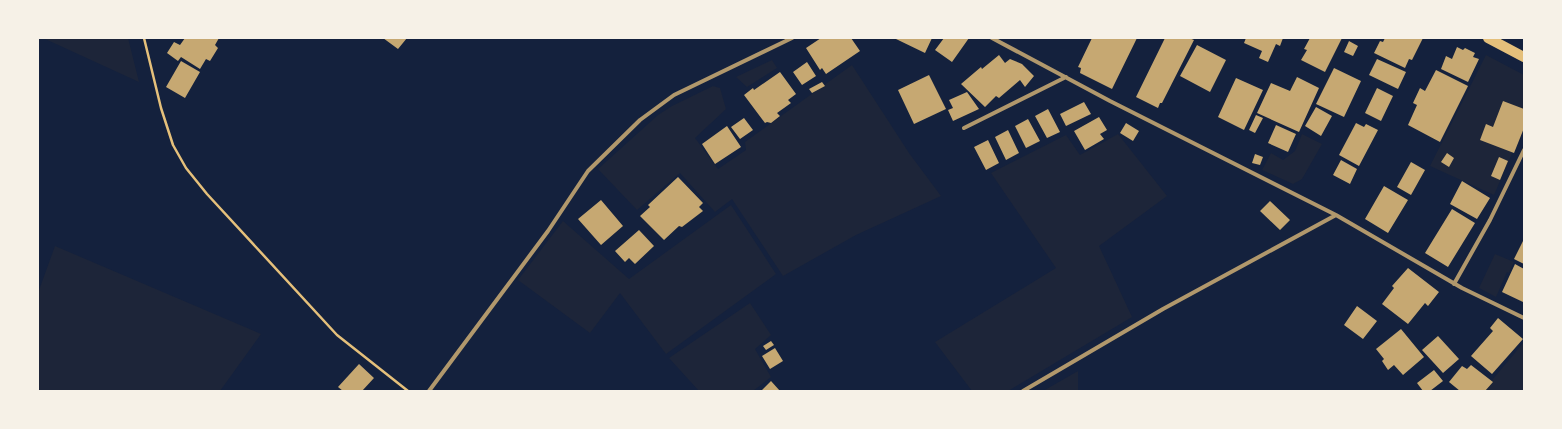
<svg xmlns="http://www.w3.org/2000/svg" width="1562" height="429" viewBox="0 0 1562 429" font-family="'DejaVu Sans',sans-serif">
<rect width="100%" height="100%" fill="#14213d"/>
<path fill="#1d2539" d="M43,38h85l11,44z
M1486,55l38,20v51l-30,69 -64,-29z
M772,60l5,8 -30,19 -11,-10z
M852,65l57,88 32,43 -85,39 -73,41 -51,-77 -17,13 -35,-39 -43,37 -39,-41 60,-54 14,-9 41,-20 7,2 6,21 -31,29 23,31 28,-19 -1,-8z
M1118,134l49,62 -68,50 33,71 -124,74h-36l-37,-49 121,-74 -65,-95 75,-38 14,20z
M1302,134l20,10 -20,35 -9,5 -31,-14 9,-17 12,7 12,-9z
M731,205l45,69 -110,80 -46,-61 -30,40 -72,-53 45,-59 66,58z
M55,246l206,88 -41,57h-182v-98z
M1495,254l19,8 -5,11 -2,-1 -11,25 -17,-9z
M750,303l21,32 -16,14 16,28 -18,14h-54l-30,-33z
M1524,342v49h-41z
M1078,371v20h-35z"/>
<path fill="#c6a872" d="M185,38h34l-4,7 3,3 -8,13 -4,-2 -6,10 -19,-12 -3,4 -11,-8 7,-11 6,3z
M383,38h24l-9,11z
M821,38h30l9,13 -34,23 -4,-6 -2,2 -14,-22z
M896,38h36l-7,15 -29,-14z
M944,38h25l-17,24 -17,-12z
M1092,38h45l-25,51 -32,-16 1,-5 -3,-1z
M1165,38h24l5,2 -32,63h-2l-2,5 -22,-11z
M1246,38h37l-3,8 -4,-2 -8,18 -9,-4 3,-7 -18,-8z
M1310,38h32l-17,34 -24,-12 6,-10 -3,-1z
M1385,38h38l-11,22 -3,-1 -4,9 -31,-15 6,-12 3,1z
M1349,41l9,5 -5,10 -9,-4z
M1197,45l29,15 -16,32 -30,-16z
M1457,47l6,3 2,-2 10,5 -2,4 6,2 -11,23 -27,-13 5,-13 6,3z
M999,55l6,8 5,-4 12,5 12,12 -9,11 -5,-7 -21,18 -3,-2 -11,11 -24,-23 20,-17 1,2z
M1377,59l29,13 -8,17 -29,-14z
M181,61l19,11 -15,26 -19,-11z
M807,62l9,14 -14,9 -9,-13z
M1334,68l27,13 -17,36 -28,-13z
M1436,70l32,16 -28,56 -32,-17 9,-20 -4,-2 7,-15 5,3z
M780,72l16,22 -8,6 3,3 -14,10 3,3 -9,7 -4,-1 -2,1 -21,-28 9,-7 1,2z
M929,75l17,34 -32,15 -16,-34z
M1297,77l22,11 -20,44 -42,-19 14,-30 19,8z
M1236,78l27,12 -19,40 -26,-13z
M822,82l3,4 -13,7 -3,-4z
M1377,88l16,8 -12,25 -16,-8z
M967,92l12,17 -26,12 -5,-11 5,-2 -4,-8z
M1503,101l21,8v19l-10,25 -34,-13 6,-16 7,3z
M1084,102l7,12 -25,12 -6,-12z
M1316,107l16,9 -11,20 -16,-10z
M1048,109l12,23 -13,6 -12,-22z
M1256,115l7,3 -8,15 -6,-3z
M1099,117l8,13 -7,4 4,5 -19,11 -11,-19z
M744,118l9,12 -13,9 -9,-12z
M1028,119l12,22 -14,7 -11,-22z
M1126,123l13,8 -6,10 -13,-8z
M1356,123l8,4 2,-3 12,6 -19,36 -20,-11z
M1276,125l20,9 -8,18 -20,-9z
M727,126l14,21 -26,17 -13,-20z
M1008,130l11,23 -13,7 -11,-23z
M988,140l11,23 -13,7 -12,-23z
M1447,153l7,5 -5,9 -8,-5z
M1255,154l8,3 -3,8 -8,-2z
M1499,157l9,4 -8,19 -9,-4z
M1341,160l16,9 -7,15 -17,-9z
M1411,162l14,8 -14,25 -14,-8z
M678,177l25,26 -4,4 4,4 -21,16 -3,-1 -15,14 -24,-24 10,-9 -2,-2z
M1462,181l28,17 -13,21 -27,-15z
M1384,186l24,14 -20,33 -23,-14z
M601,200l22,26 -22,19 -23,-26z
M1270,201l20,19 -10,10 -20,-19z
M1452,209l23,14 -27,44 -23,-14z
M639,230l15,16 -19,18 -6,-6 -4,4 -10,-11z
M1524,239v25l-10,-5z
M1515,264l9,5 -1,33 -21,-10z
M1408,268l31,24 -11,14 -3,-3 -17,21 -26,-20 12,-16 -2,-2z
M1357,306l20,15 -14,18 -19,-14z
M1498,318l25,21 -31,35 -21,-18 22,-25 -3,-3z
M1401,329l23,28 -21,18 -9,-10 -6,5 -6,-9 2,-2 -8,-10z
M1438,336l21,23 -16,14 -21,-23z
M771,341l3,4 -8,5 -3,-4z
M775,348l8,13 -13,8 -8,-13z
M359,364l15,14 -12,13h-19l-5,-4z
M1471,365l22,17 -8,9h-25l-11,-9 13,-16 5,3z
M1434,370l9,11 -13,10h-7l-6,-8z
M771,381l9,10h-19z"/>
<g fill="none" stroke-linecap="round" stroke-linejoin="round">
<path stroke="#e5c07b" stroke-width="2.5" d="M144,38l17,70 12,37 13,23 21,26 130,141 71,56"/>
<path stroke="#b1986c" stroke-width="4" d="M992,38l118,63 226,114 126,73 62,30
M964,128l102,-51
M1454,284l36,-64 34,-70
M429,391l119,-160 40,-60 52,-51 34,-25 118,-57
M1023,391l140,-82 173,-94"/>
<path stroke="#e5c07b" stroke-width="10" d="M1488,38l36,19"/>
</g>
<rect width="1562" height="429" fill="none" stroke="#f6f1e7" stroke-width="78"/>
</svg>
